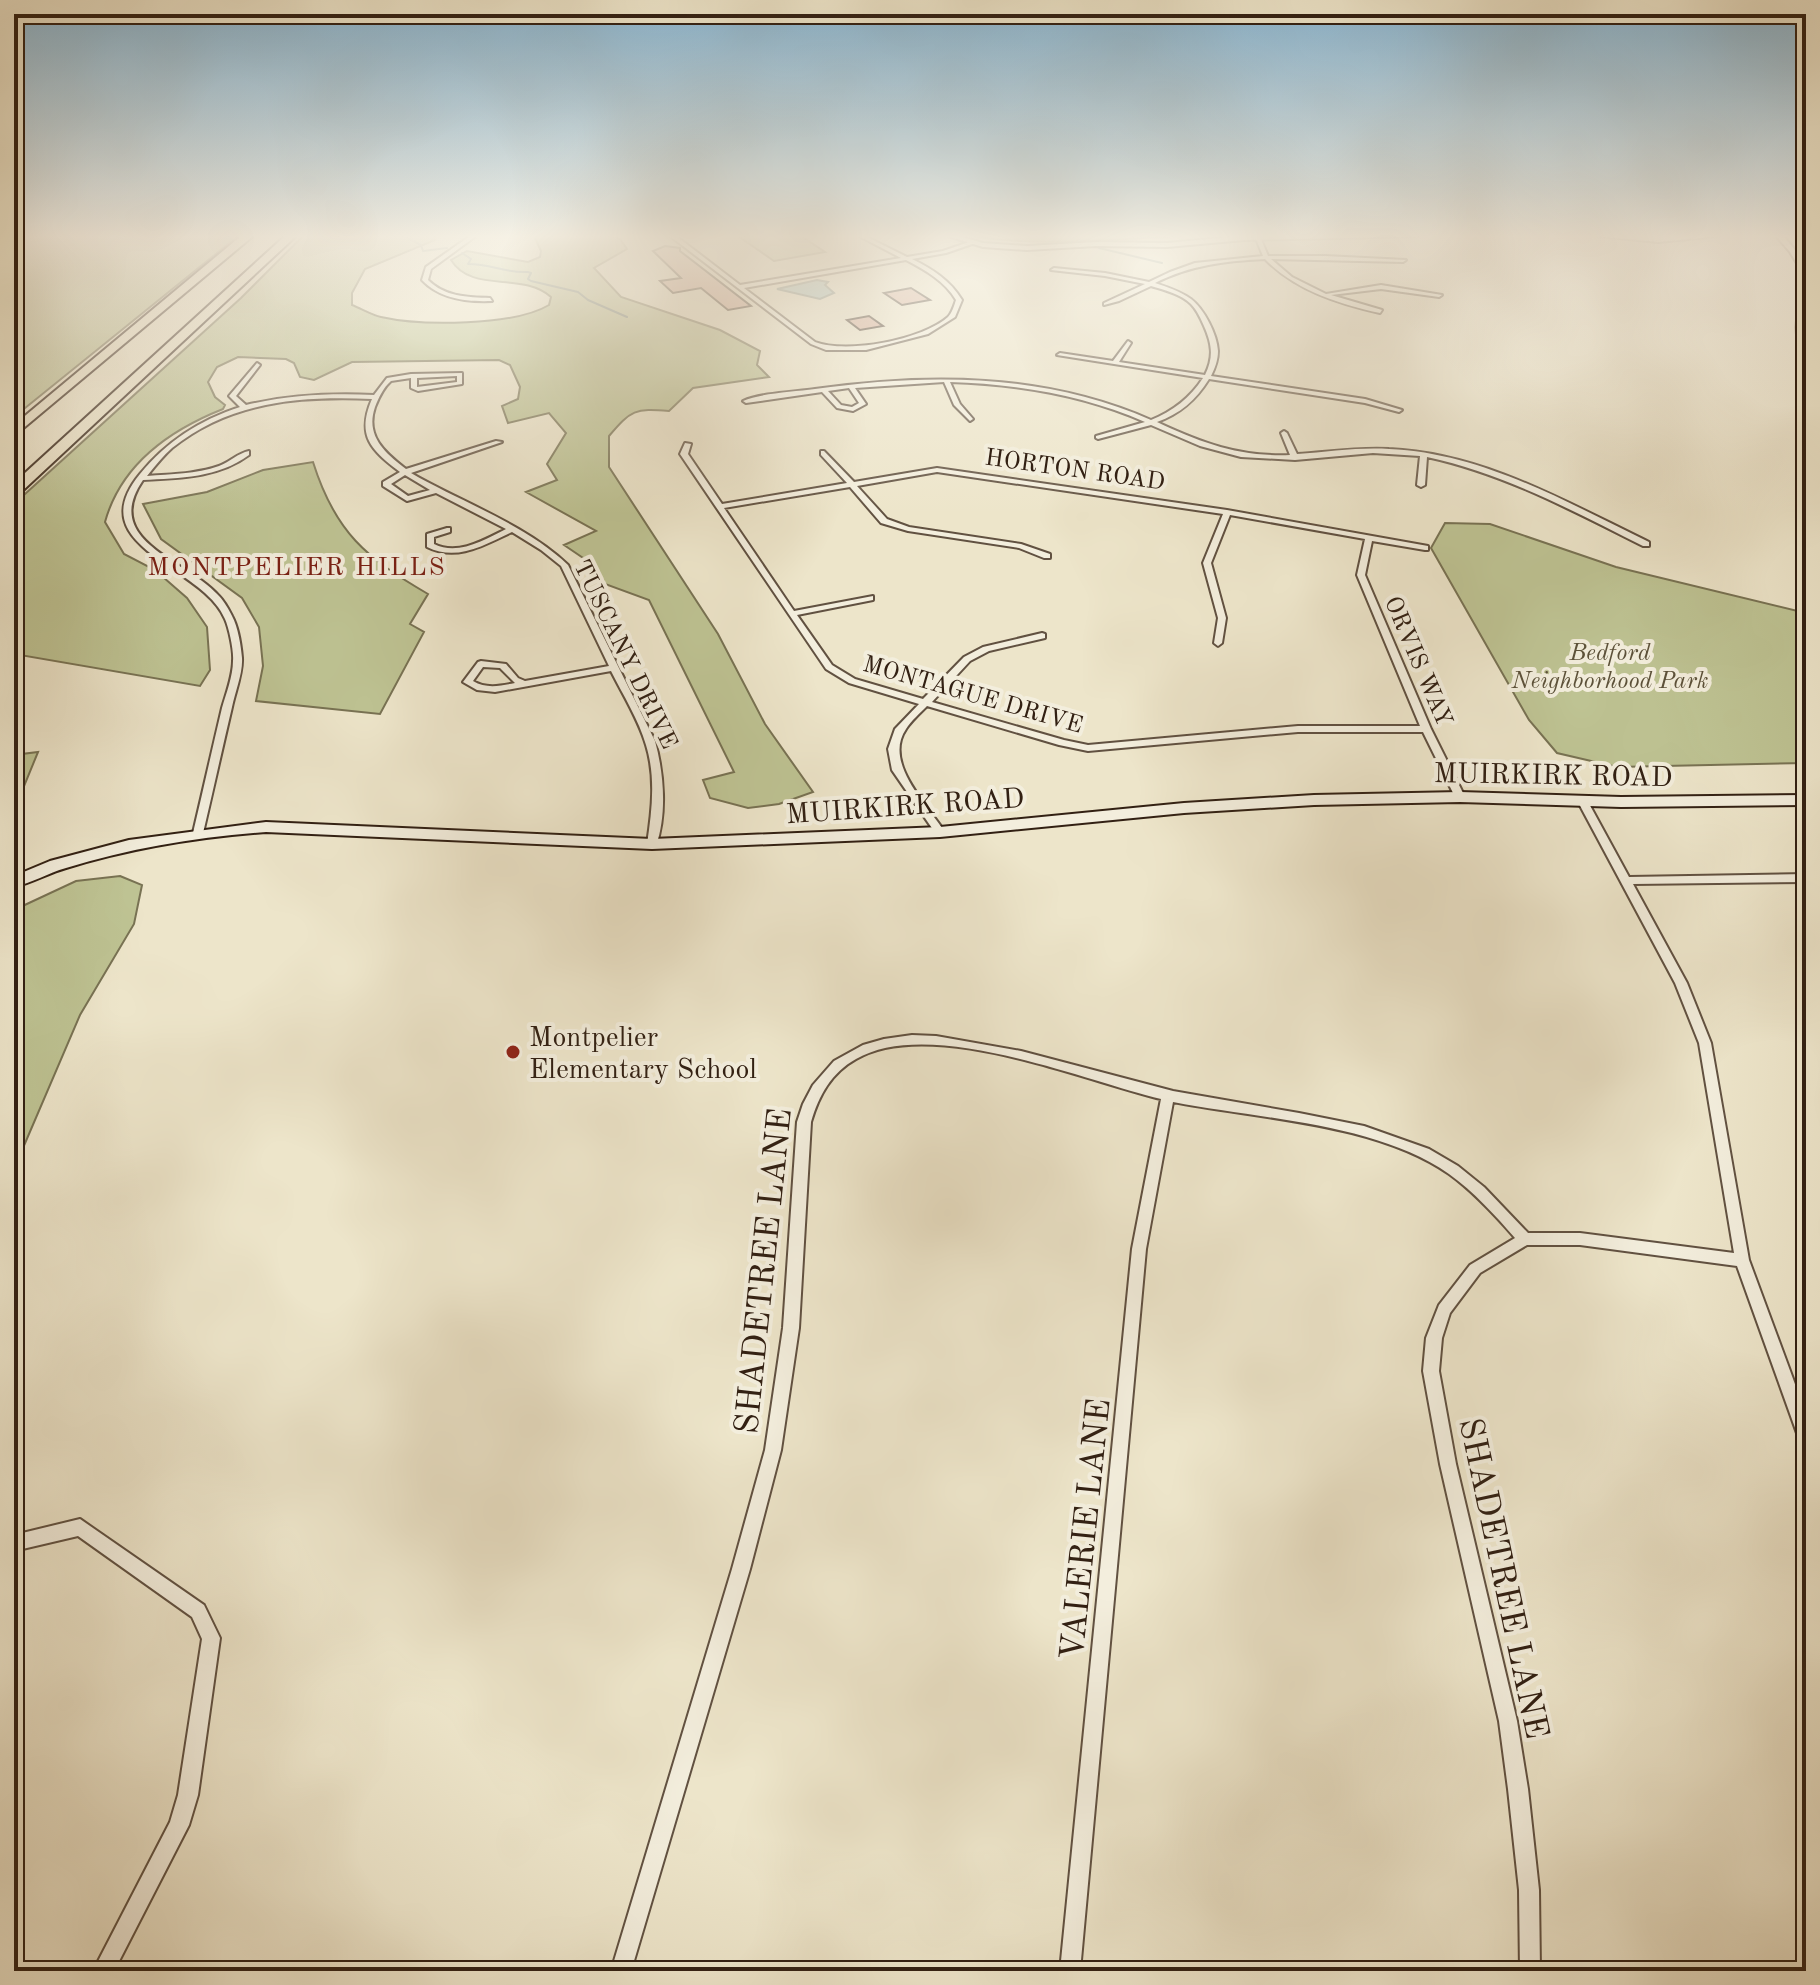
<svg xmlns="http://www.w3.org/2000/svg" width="1820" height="1985" viewBox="0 0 1820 1985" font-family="'Old Standard TT',serif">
<rect width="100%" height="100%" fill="#ede5ca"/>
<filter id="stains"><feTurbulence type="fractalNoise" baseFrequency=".0025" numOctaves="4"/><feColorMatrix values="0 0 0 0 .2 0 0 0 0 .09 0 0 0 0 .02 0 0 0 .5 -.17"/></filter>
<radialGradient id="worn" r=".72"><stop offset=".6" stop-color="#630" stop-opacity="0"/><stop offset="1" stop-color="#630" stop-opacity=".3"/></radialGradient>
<path fill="#bec393" stroke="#787253" stroke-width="2" d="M14,236h224l-224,181z
M303,236h131l1,4 -70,29 -13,24v12c10,4 20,10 29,12 40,9 133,9 168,-12l2,-8c-29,-26 -79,-3 -100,-37l16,-9 61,11 12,-5 1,-6 -7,-15h78l8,3 7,10 -33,19 27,29 99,33 40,21 -3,14 12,12 -76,11 -24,23c-34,-3 -38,-1 -60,25v31l109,167 47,90 48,68 -34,12 -31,4 -38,-10 -7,-18 31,-8 -85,-172 -44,-16 -16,-22 -25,-17 32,-14 -70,-39 31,-12 -10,-16 19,-31 -17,-20 -41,10 -6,-17 16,-7 2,-12 -10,-22 -11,-5 -147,2 -38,18 -14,-3 -6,-14 -8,-4 -48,-2 -21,10 -9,15 7,15 10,8 -2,4c-53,21 -102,55 -118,113l19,32 31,16 32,28 20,29 3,43 -10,16 -186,-32v-150l227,-206z
M738,236h63l24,16 -51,9z
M970,236h215c-72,3 -144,11 -215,0z
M313,462c22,70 53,96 115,132l-18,30 14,8 -44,82 -124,-13 7,-35 -4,-39 -17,-29 -81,-59 -18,-35 64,-12 56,-22z
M1445,523l45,1 126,43 190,46v150l-189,4 -60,-14 -28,-33 -98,-172z
M38,752l-18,44h-6v-41z
M120,876l22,9 -8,39 -54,91 -66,154v-259l62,-29z"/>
<path fill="#9abebc" stroke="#707f78" stroke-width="2" d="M817,280l11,2 -3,3 9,8 -14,6 -43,-10z"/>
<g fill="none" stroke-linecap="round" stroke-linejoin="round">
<path stroke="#707f78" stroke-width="2" d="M404,236l17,9 2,6 24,-3
M1072,236l12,6
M1099,248l63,15
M462,253l9,6 -3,5c25,0 34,9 60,8l3,1 -3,6 3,2 47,11 10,8 39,17"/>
</g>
<path fill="#d7a996" stroke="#322013" stroke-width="2" d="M665,246l15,2v3l71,55 -23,4 -27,-22 -28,5 -13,-12 21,-3 -28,-27z
M911,288l19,12 -28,5 -18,-12z
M869,316l14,10 -23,4 -13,-10z"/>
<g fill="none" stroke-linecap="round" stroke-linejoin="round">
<defs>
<path id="minor" d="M470,236h6l-45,33 -3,11c17,17 39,17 62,18l2,3c-25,1 -52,-2 -70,-21l4,-13z
M670,236h6l64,49 161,-27 -42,-22h6l42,21 36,-6 29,-10 3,2 -29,10 -34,6c20,10 38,21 50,41l-7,17 -27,17 -62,16h-40l-15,-6zM906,260c19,10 39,21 50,40 -2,6 -4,13 -8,17 -26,23 -101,37 -133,25l-71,-54z
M1255,236l5,1 8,19h57l81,4 -3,2 -132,-3 21,18 34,17 55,-9 61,10 -3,2 -58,-8 -50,6 51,15 -2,3c-41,-9 -85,-23 -115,-54 -39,2 -75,6 -110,24 12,4 25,8 36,16 13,10 26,35 27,52 0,9 -3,17 -7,25l154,23 37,11 -3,2 -34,-9 -156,-24c-13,21 -29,35 -52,43 45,21 82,35 133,33l-9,-22 3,-2 3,2 10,21c31,-2 62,-7 92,-5 94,4 177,53 260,93v4h-6c-70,-35 -138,-72 -216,-89l-2,28 -4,2 -4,-2 3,-29 -47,-3 -78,7 -54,-3 -41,-11 -49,-21 -53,14 -2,-1v-2l49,-14c-61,-27 -129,-38 -195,-40l10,22 13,15 -3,2 -16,-16 -10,-23 -89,6 11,16 -13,7 -16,-3 -15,-16 -76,11 -3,-2c18,-8 50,-9 72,-12 113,-16 229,-16 336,31 22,-9 39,-22 52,-42l-146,-23 3,-2 53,8 15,-20 3,2 -12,19 86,13c9,-18 7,-31 -1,-49 -3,-7 -7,-16 -13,-22 -10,-10 -27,-14 -40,-18l-32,15 -15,4v-2l41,-19 -40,-8 -54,-6 3,-2 51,5 44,9 21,-10 25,-9 68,-7zM849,388l10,15 -7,4 -11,-2 -13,-14z
M257,363l3,2 -24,31 10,9c42,-10 84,-12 128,-10l13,-17 24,-4 51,-1v11l-44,7 -7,-3v-10l-20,3c-8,7 -12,16 -16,26 -10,29 10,46 31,62l90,-28 6,1 -91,31c48,28 116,52 157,92l87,176c9,33 12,73 1,105l-4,1 -5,-3c5,-33 9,-67 -1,-99 -7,-25 -23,-50 -35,-74l-116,21 -18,-2 -14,-8 15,-20 3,-1 25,3 12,14 7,3 84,-15 -48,-100 -20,-16 -29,-18c-28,13 -55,30 -85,15v-13l20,-6h3v4l-16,5v7c24,12 50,-4 72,-15l-70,-36 -29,8 -24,-15v-4l17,-10c-29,-22 -44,-36 -28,-73 -72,-3 -142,2 -200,49 -9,8 -17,18 -25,28 24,-2 49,-2 72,-10 11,-4 19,-13 30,-15v4c-31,23 -69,23 -106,25 -43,62 45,80 76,116 5,5 10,14 13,20 6,11 9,30 10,42 1,15 -7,34 -10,49 -10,42 -19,84 -29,126l-1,2h-8l-1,-2c10,-42 19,-83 29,-125 4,-14 11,-32 11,-47 1,-10 -4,-33 -8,-42 -22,-54 -146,-71 -85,-145 27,-33 60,-54 100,-67l-11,-11zM457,376v6l-40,5v-9zM405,475l25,15 -22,6 -17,-12zM483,667l17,1 15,15c-15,3 -29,6 -42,-2z
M685,443l6,1 -3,10 34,50 125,-21 -26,-28v-4h3l30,31 83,-14 290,42 201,36v4h-3l-53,-9 -7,34 66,154 34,68 -5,3 -5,-3 -32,-65h-125l-210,19 -29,-6 -132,-39c-7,7 -16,15 -21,23 -23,33 21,76 39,103l-1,2h-8l-44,-64 -4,-21 7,-20 24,-25 -70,-21 -23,-14 -146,-215zM937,472l286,42 -20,49 15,55 -4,25 4,3 4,-3 4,-25 -15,-55 19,-48 135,24 -8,36 63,151h-122l-210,19 -24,-5 -132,-38 38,-41 19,-10 56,-13v-4l-3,-1 -59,14 -19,10 -41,42 -68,-20 -23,-14 -35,-50 76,-15v-4l-79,15 -70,-103 126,-21 31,36 27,8 111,17 25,10h6v-4l-29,-10 -112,-17 -22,-8 -30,-33z
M1582,797l5,3 42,77 177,-3v8l-173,2 54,99 24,60 38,217 57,154v30l-6,-3 -2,-5 -61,-170 -157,-21h-53l-47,28 -30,40 -8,25 -3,33 17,93 61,257 11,68 11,101 1,81h-20l-1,-81 -11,-101 -9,-68 -59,-257 -17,-93 3,-33 13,-33 31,-40 45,-27c-20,-23 -41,-46 -66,-64 -73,-51 -189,-55 -276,-72l-27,147 -66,722h-20l72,-722 29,-150c-79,-19 -231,-83 -305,-40 -25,14 -37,36 -45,63l-12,206 -18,122 -31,119 -119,402h-20l121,-402 33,-119 18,-122 14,-206 6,-18 10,-19 21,-24 29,-16 21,-6 28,-4 24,1 85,15 152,40 126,22 65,13 65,23 29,17 26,21 44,46h52l154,20 -35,-210 -24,-60 -98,-183z
M80,1519l124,86 16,33 -22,157 -9,30 -75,146h-21l77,-149 8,-27 24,-156 -10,-22 -114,-81 -64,15v-16z"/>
<path id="tertiary" d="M948,236h11l24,7 44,3 69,-4 71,1 74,-7h177l-174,4 -77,7 -71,-1 -69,4 -44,-3z
M1598,236h121l-61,6z
M1776,236h7c11,12 23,25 23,42l-16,-26z
M1803,299h3l-2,28 2,27 -4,-2c-8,-18 -7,-35 1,-53z"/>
<path id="secondary" d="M1460,792l161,5 185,-2v10l-185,2 -161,-5 -146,3 -130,8 -244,24 -288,12 -386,-17c-68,5 -135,16 -200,36 -18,5 -34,15 -52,19v-11l36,-15 79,-21 137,-18 386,17 288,-12 244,-24 130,-8z"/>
<path id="motorway" d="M241,236h12l-239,200v-11z
M285,236h11l-277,258 -5,1v-12z"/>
</defs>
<use href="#minor" stroke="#615141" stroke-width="4"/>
<use href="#tertiary" stroke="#615141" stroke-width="4"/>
<use href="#secondary" stroke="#322013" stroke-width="4"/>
<use href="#motorway" stroke="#322013" stroke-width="4"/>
<use href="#minor" fill="#f3eedd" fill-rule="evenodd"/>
<use href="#tertiary" fill="#f3eedd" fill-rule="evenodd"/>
<use href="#secondary" fill="#f3eedd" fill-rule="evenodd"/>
<use href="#motorway" fill="#ede5ca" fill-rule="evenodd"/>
</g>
<linearGradient id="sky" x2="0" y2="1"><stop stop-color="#89b8d6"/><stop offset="0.46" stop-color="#f7f3e7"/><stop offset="1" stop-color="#f7f3e7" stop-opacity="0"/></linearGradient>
<rect width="1820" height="514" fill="url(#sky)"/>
<circle fill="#8f2418" stroke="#f3eedd" stroke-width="3" cx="513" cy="1052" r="8"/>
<g text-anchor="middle" stroke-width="8" stroke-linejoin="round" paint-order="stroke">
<g font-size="24" fill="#322013" stroke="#f3eedd">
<text transform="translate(1075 469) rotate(8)" y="8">HORTON ROAD</text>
<text transform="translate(626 654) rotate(64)" y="8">TUSCANY DRIVE</text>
<text transform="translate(1419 661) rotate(67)" y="8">ORVIS WAY</text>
<text transform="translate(973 694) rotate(16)" y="8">MONTAGUE DRIVE</text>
</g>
<g font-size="24" font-style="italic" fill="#5c5139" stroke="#f3eedd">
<text x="1610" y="660">Bedford<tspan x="1610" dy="28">Neighborhood Park</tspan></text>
</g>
<g font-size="26" letter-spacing="2" fill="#7a1f14" stroke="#f3eedd">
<text x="297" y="575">MONTPELIER HILLS</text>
</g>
<g font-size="28" fill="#322013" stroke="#f3eedd">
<text transform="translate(1553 774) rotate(1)" y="10">MUIRKIRK ROAD</text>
<text transform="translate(905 805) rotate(-4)" y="10">MUIRKIRK ROAD</text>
</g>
<g font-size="28" fill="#322013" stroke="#f3eedd" text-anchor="start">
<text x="529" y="1046">Montpelier<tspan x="529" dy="32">Elementary School</tspan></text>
</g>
<g font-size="34" fill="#322013" stroke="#f3eedd">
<text transform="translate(762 1271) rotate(-84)" y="12">SHADETREE LANE</text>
<text transform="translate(1084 1529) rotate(-84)" y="12">VALERIE LANE</text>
<text transform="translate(1505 1578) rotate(78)" y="12">SHADETREE LANE</text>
</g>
</g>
<rect width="1820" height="1985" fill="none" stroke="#ede5ca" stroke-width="48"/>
<rect x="16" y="16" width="1788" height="1953" fill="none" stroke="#322013" stroke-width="4"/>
<rect x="24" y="24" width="1772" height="1937" fill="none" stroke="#322013" stroke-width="2"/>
<rect width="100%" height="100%" filter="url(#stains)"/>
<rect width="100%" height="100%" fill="url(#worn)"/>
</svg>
